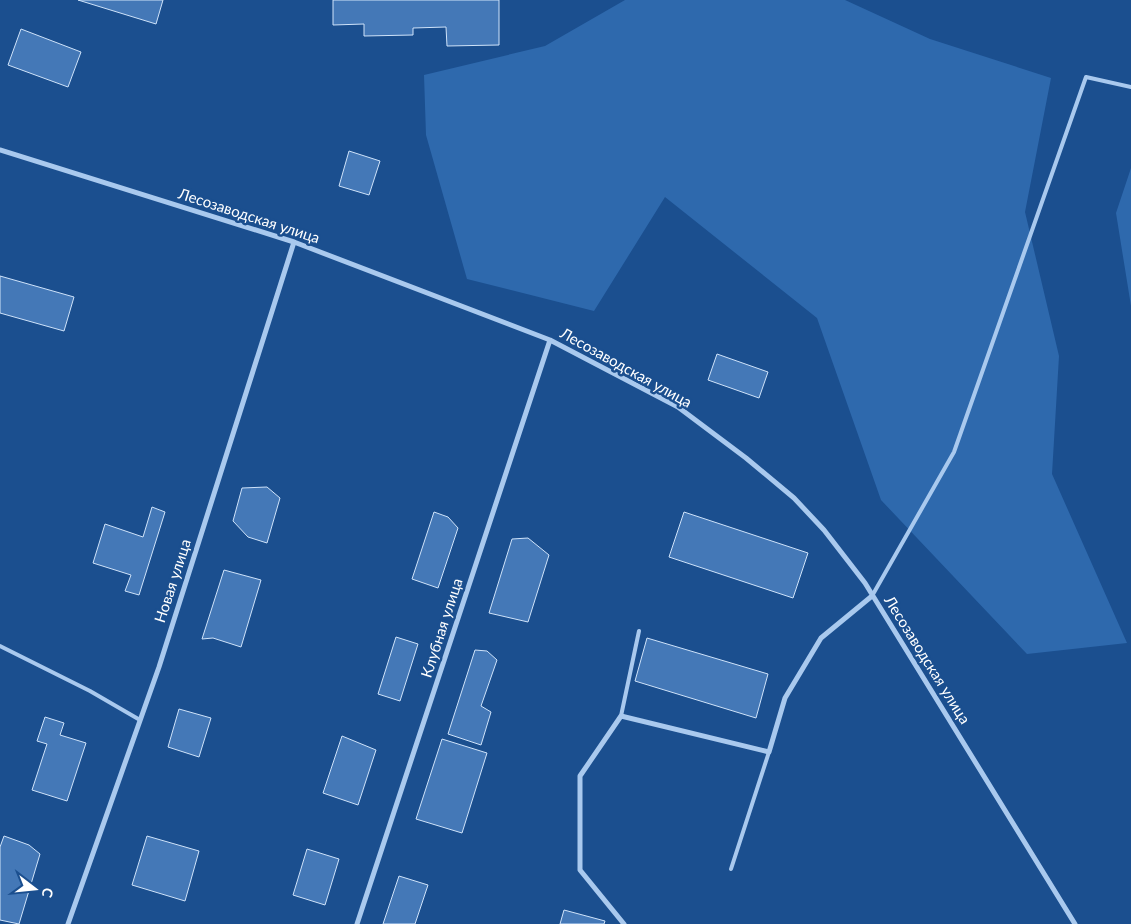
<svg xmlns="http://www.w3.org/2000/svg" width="1131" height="924" viewBox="0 0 1131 924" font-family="Lato,sans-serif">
<rect width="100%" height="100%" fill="#1b4f8f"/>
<path fill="#2e69ad" d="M625,0h220l85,39 121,39 -26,134 34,144 -7,118 75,169 -100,11 -146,-154 -64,-182 -152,-121 -71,114 -127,-32 -41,-144 -2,-60 121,-29z
M1131,168v138l-15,-93z"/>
<path fill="#4478b7" stroke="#cfe3fa" d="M78,0h85l-7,24z
M333,0h166v45l-52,1 -1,-19 -33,1v7l-49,1v-12l-31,1z
M21,29l60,23 -13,35 -60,-22z
M349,151l31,10 -11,34 -30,-9z
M0,276l74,21 -10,34 -64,-18z
M717,354l51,18 -9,26 -51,-18z
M267,487l13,11 -13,45 -19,-6 -15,-16 9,-33z
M152,507l13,5 -26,83 -14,-4 6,-16 -38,-12 12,-39 38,13z
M434,512l14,5 10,11 -20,60 -26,-9z
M684,512l124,41 -15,45 -124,-41z
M528,538l21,17 -21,67 -39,-9 23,-74z
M224,570l37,10 -20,67 -28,-9 -11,1z
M396,637l22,7 -18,57 -22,-7z
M647,638l121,36 -12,44 -121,-37z
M475,650l12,1 10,9 -16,46 10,6 -10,33 -33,-11z
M179,709l32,9 -12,39 -31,-10z
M45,717l19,6 -4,12 26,8 -19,58 -35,-11 15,-46 -10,-3z
M342,736l34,14 -18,55 -35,-12z
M442,739l45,14 -25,80 -46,-14z
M4,836l25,9 11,9 -21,70 -19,-4v-73z
M147,836l52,15 -14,50 -53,-16z
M307,849l32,10 -14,46 -32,-10z
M399,876l29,9 -13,39h-32z
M564,910l41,11 -1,3h-44z"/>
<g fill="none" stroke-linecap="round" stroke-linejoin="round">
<path stroke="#a9c9ee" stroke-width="4" d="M872,596l82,-144 132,-375 45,10
M0,646l90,45 50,29
M621,716l18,-85
M731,869l38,-117"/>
<path stroke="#a9c9ee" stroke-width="5" d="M0,150l294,92 256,98 128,67 68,51 48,40 30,32 41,53 210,341
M68,924l91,-257 135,-425
M357,924l193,-584
M624,924l-44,-54v-94l41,-60 148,36 16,-54 36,-60 51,-42"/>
</g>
<g text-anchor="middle" stroke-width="5" stroke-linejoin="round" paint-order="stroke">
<g font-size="15" fill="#fff" stroke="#1b4f8f">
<text transform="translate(249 216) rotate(18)" y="5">Лесозаводская улица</text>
<text transform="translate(626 368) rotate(29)" y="5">Лесозаводская улица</text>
<text transform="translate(173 581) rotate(-72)" y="5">Новая улица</text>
<text transform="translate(442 628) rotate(-72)" y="5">Клубная улица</text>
<text transform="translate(927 660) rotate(58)" y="5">Лесозаводская улица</text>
</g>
</g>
<g transform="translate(35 889) rotate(106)" stroke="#1b4f8f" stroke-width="4" paint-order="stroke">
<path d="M0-4L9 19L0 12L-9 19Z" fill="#ffffff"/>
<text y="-8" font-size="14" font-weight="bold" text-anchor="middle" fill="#ffffff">С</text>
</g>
</svg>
